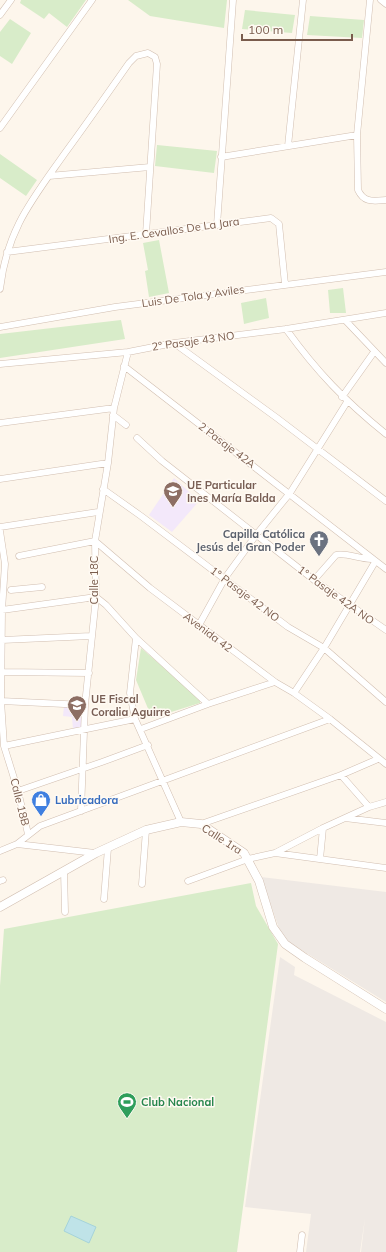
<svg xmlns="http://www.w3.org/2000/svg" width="386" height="1252" viewBox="0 0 386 1252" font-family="Mulish,sans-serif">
<rect width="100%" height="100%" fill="#fdf6ec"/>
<path fill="#efe9e4" d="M261,877l125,15v110l-96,-59 -9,-9z
M280,957l15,10 -1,8 92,47v230h-25l4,-34 -26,-2 26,2 -5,34h-54l5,-38 -66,-7z"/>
<path fill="#f3e8fa" d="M174,478l25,23 -27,31 -23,-17z
M64,706l19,2 -1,20 -9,1 -1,-12 -9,-1z"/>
<path fill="#d8ecc9" d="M21,0h65l-19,27 -18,-14 -5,6 -24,-16z
M128,0h99l-3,28 -74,-12z
M245,10l50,5 -3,18 -50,-4z
M310,16l54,4 -2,18 -55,-3z
M10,19l21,14 -19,31 -12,-8v-24z
M157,145l60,6 -3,22 -59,-7z
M0,154l37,26 -11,16 -26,-18z
M159,240l10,53 -20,4 -4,-26 3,-1 -5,-27z
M343,288l3,25h-16l-2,-23z
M266,298l3,20 -25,6 -3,-21z
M121,320l4,19 -125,19v-24z
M141,648l59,51v4l-48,15 -16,-38z
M251,883l5,23 22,38 -41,308h-237v-266l4,-57z"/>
<path fill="#bfe3e8" stroke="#a5d3da" d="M71,1216l25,11 -7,16 -25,-12z"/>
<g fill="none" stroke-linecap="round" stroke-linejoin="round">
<defs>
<path id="minor" d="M370,0l-13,135 1,55c6,13 15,11 28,10
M381,0l5,4
M0,15l11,-15
M0,128l92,-128
M288,146l15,-146
M221,157l136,-22
M49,176l101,-9
M217,225l16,-225
M7,252l264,-34 8,6 6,60
M0,289c7,-60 32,-89 65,-136 22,-30 43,-60 64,-90l7,-7 12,-3 7,4 2,7 -11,170
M345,320l41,43
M0,327l115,-20 271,-35
M286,329c31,43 59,72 100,105
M174,343l103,75 109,83
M0,364l128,-12 46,-9 112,-14 100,-16
M124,366l262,203
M342,397l32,-45
M113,415l13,10
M0,423l114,-15
M137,438l25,23 152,119 72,50
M0,479l108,-16
M103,489l38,27 147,111 36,21 62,54
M0,527l98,-15
M0,531l5,33 -3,46 -1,91 3,45 14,45 10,43
M19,556l76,-15 55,47 125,94 19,11 36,26 56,45
M314,580l22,-25c8,-3 24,4 35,4
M11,590l31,-3
M96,597l10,8 30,33 -6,55 5,26 46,103
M2,610l94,-13
M199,625l26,-47 31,-43 34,-42 57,-91
M136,638l72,66
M2,640l89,-4
M2,672l87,1
M294,693l30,-45 51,-86
M1,701l84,4
M141,729l67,-25 67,-22
M4,746l131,-27
M341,775l28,32
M18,791l84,-29 46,-17
M81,811l4,-106 11,-108 -1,-56 13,-78 6,-55 14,-56
M345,818l41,5
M201,824l140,-49 37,-16
M17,844l78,9
M0,851l17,-7 23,-18 290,-107
M275,853l111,15
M320,859l3,-31
M64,871l1,41
M0,881l3,-1
M188,881l60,-22 27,-6 48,-25 46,-21 17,-5
M142,884l4,-54
M104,899l4,-51
M300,1252l2,-17"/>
<path id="tertiary" d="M0,907l96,-54 50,-23 35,-8 20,2 43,29 15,28 14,46 12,17 20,14 81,51"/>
</defs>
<use href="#minor" stroke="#d1beb0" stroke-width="7"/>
<use href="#tertiary" stroke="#d1beb0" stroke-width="9"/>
<use href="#minor" stroke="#fff" stroke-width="6"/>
<use href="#tertiary" stroke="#fff" stroke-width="8"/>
</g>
<defs>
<symbol id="school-pin" viewBox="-11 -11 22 30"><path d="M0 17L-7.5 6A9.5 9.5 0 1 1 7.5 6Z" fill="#8d6e63" stroke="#fffaf3"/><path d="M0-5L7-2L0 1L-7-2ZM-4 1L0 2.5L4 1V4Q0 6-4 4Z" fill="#fff"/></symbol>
<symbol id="church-pin" viewBox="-11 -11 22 30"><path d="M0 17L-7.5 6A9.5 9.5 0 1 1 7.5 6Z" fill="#6b7280" stroke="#fffaf3"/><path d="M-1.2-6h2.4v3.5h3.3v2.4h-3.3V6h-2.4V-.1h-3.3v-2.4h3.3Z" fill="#fff"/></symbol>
<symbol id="shop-pin" viewBox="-11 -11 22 30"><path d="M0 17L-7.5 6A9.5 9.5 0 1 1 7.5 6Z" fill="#3f7fe0" stroke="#fffaf3"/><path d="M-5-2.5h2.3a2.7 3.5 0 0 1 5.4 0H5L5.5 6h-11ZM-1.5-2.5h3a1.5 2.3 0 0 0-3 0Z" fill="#fff"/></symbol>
<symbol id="stadium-pin" viewBox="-11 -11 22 30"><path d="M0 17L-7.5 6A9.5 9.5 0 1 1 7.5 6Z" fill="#2e9e5b" stroke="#fffaf3"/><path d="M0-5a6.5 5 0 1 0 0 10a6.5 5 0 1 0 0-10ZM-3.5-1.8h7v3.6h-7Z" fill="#fff"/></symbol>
</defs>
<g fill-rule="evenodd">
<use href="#school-pin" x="162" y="480" width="22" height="30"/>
<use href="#church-pin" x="308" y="529" width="22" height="30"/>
<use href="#school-pin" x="66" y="694" width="22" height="30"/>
<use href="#shop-pin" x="30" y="789" width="22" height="30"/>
<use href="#stadium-pin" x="116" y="1091" width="22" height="30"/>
</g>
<g text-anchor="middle" stroke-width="3" stroke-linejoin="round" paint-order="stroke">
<g font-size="11" fill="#7a5c4d" stroke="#fffaf3">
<text transform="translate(174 230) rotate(-8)" y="4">Ing. E. Cevallos De La Jara</text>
<text transform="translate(193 296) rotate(-8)" y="4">Luis De Tola y Aviles</text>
<text transform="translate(193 341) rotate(-8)" y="4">2° Pasaje 43 NO</text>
<text transform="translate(227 445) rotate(37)" y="4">2 Pasaje 42A</text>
<text transform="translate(94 580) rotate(-90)" y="4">Calle 18C</text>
<text transform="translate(245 594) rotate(37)" y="4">1° Pasaje 42 NO</text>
<text transform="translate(336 595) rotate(36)" y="4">1° Pasaje 42A NO</text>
<text transform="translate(208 632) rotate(37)" y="4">Avenida 42</text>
<text transform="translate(20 802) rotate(76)" y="4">Calle 18B</text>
<text transform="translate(222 839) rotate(33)" y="4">Calle 1ra</text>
</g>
<g font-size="11" font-weight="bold" fill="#785e54" stroke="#fffaf3" text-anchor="start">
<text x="187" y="489">UE Particular<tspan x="187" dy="13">Ines María Balda</tspan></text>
<text x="91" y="703">UE Fiscal<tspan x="91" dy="13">Coralia Aguirre</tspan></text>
</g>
<g font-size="11" font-weight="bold" fill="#5b616d" stroke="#fffaf3" text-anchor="end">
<text x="305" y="538">Capilla Católica<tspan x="305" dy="13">Jesús del Gran Poder</tspan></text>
</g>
<g font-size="11" font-weight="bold" fill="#366cbe" stroke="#fffaf3" text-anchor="start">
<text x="55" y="804">Lubricadora</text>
</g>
<g font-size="11" font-weight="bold" fill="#27864d" stroke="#fffaf3" text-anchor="start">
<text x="141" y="1106">Club Nacional</text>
</g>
</g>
<path d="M242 34v6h110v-6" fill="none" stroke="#7a5c4d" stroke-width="2"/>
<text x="248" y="34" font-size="12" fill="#7a5c4d" stroke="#fffaf3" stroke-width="3" paint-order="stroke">100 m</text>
</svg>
